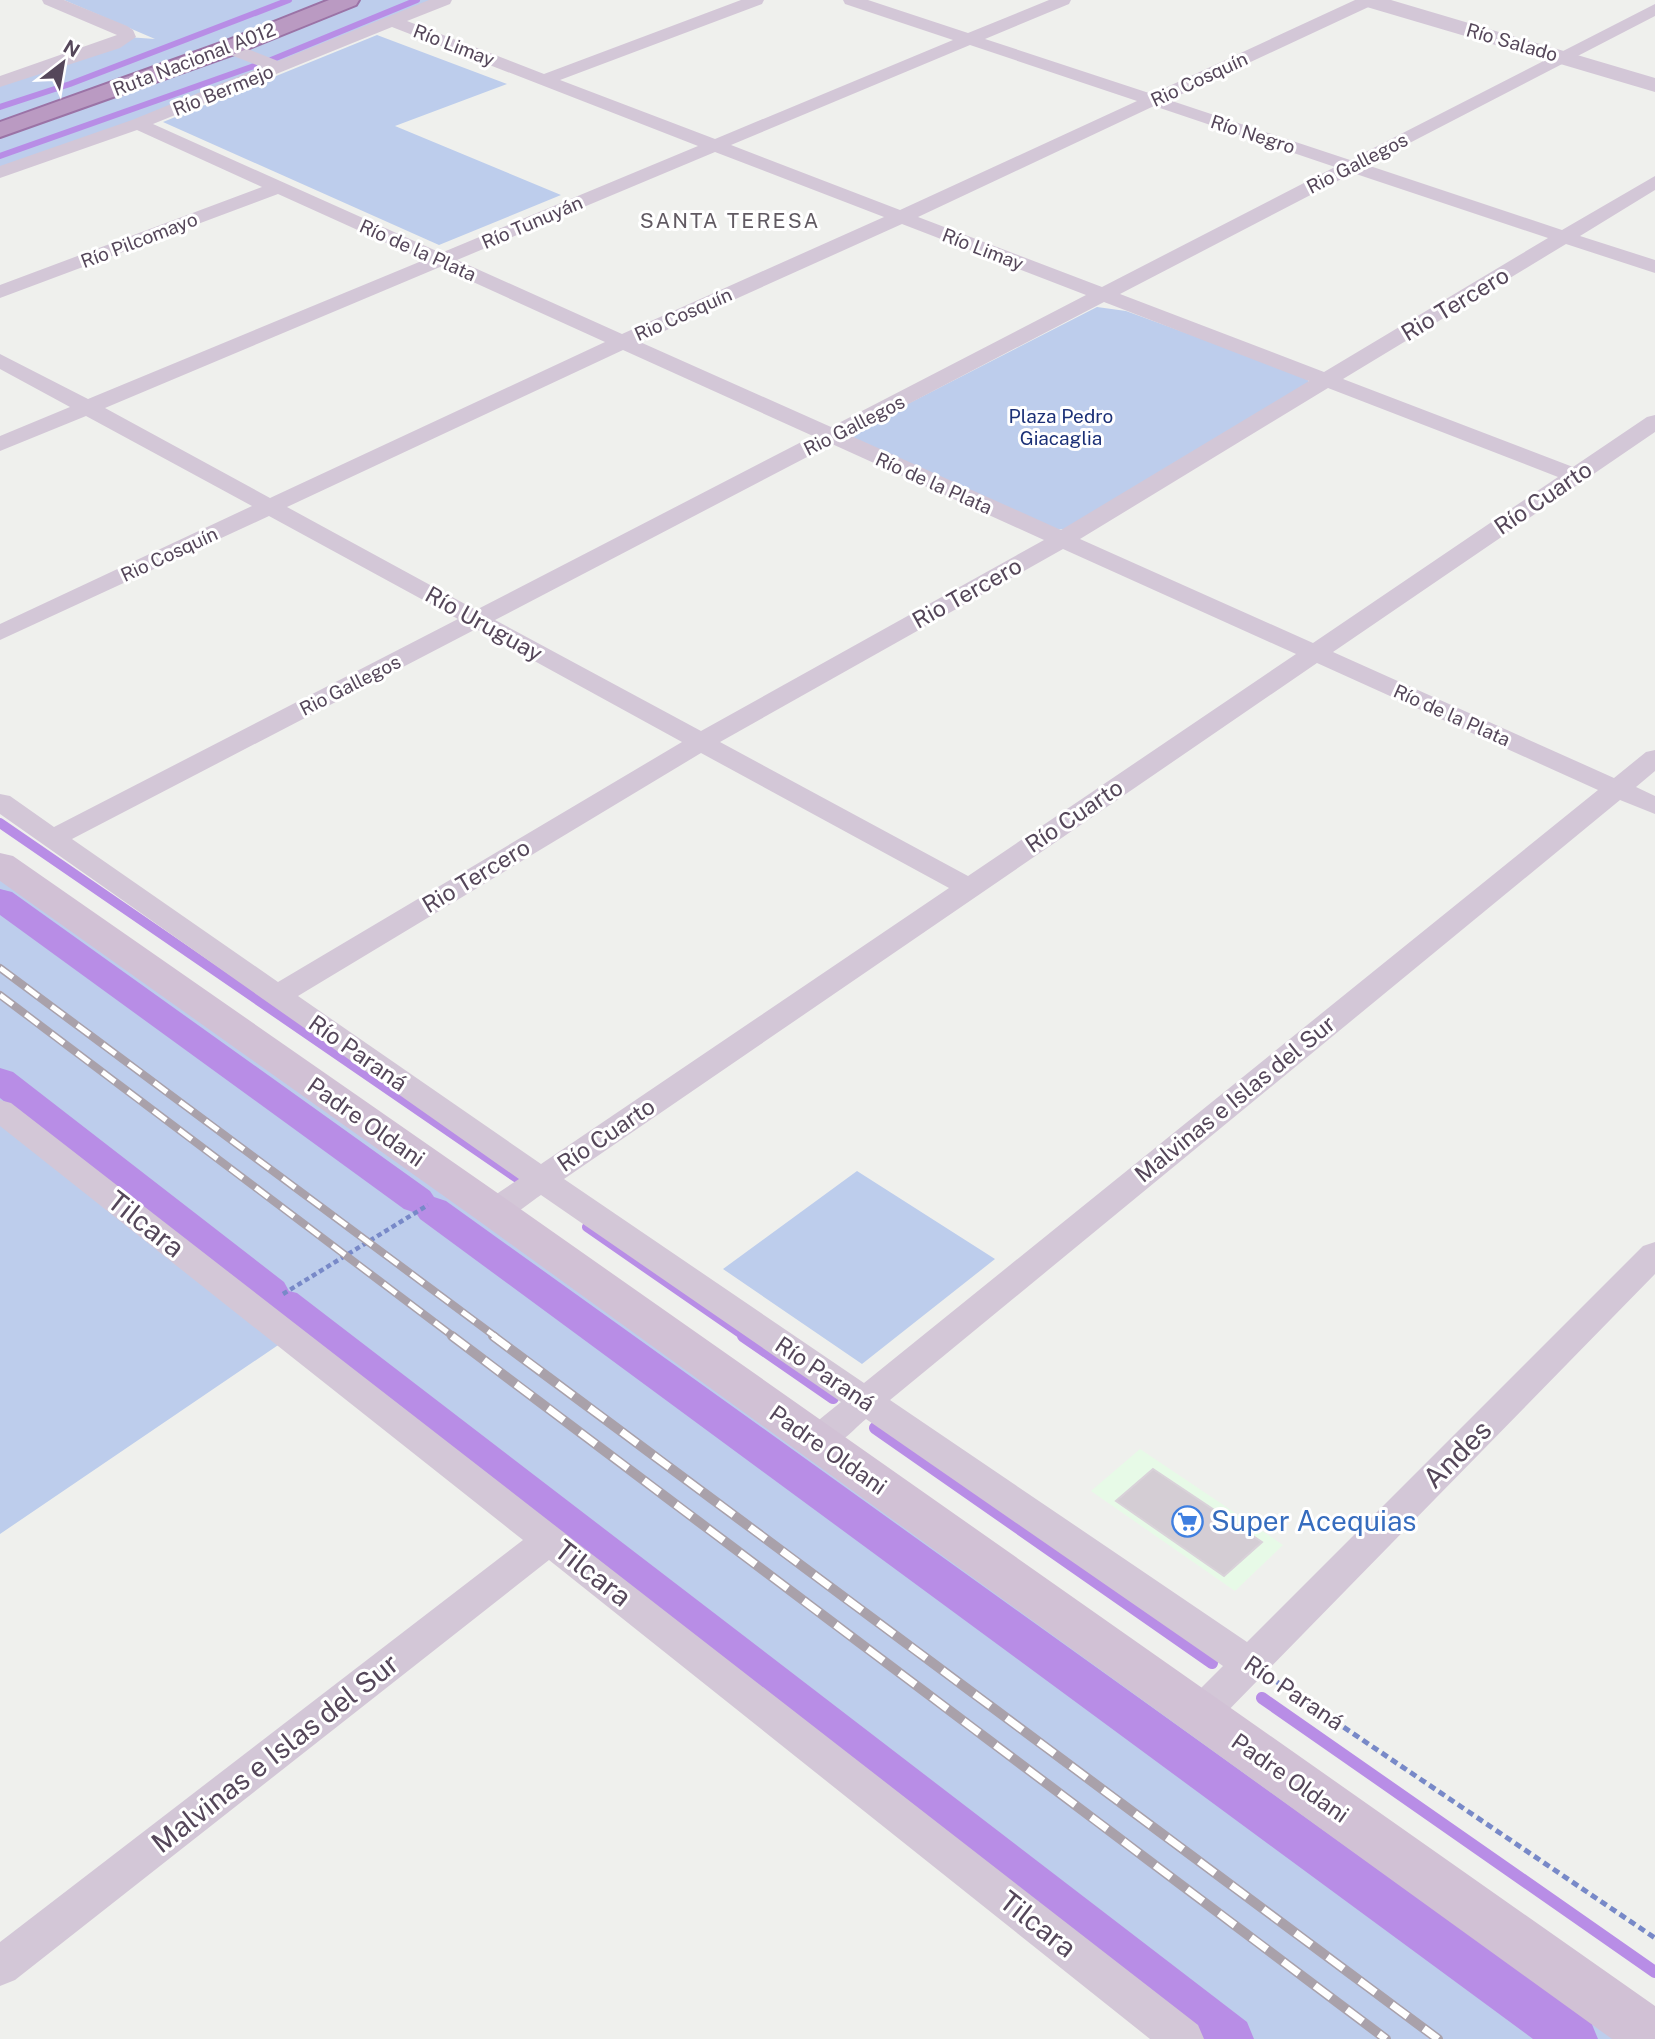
<svg xmlns="http://www.w3.org/2000/svg" width="1655" height="2039" viewBox="0 0 1655 2039" font-family="'Public Sans',sans-serif">
<rect width="100%" height="100%" fill="#eff0ed"/>
<path fill="#e7fae7" d="M1140,1449l143,96 -48,46 -144,-100z"/>
<path fill="#bdcdec" d="M64,0h380l-444,172v-90l127,-45 28,2z
M377,35l130,49 -112,42 166,69 -122,50 -276,-123z
M1097,307l29,4 180,66 4,7 -244,145 -14,1 -205,-95z
M0,864l1655,1175h-472l-893,-702 -290,197z
M857,1171l138,88 -133,105 -139,-95z"/>
<g fill="none" stroke-linecap="round" stroke-linejoin="round">
<path stroke="#b88de6" stroke-width="6" d="M271,60l146,-60
M0,107l70,-23 219,-84
M0,156l254,-90"/>
<path stroke="#b88de6" stroke-width="10" d="M0,823l517,355
M587,1227l159,110"/>
<path stroke="#b88de6" stroke-width="12" d="M743,1336l90,62
M875,1428l337,235
M1262,1698l393,274"/>
<path fill="#b88de6" fill-rule="evenodd" d="M0,889l12,3 418,299 4,6 12,4 1145,821 7,17h-65l-1113,-820 -4,-6 -12,-4 -404,-294z
M0,1068l13,4 271,210 5,9 8,2 950,729 7,17h-64l-921,-726 -5,-9 -8,-2 -256,-204z"/>
</g>
<path fill="#d4cdd4" stroke="#d9d2d9" stroke-width="2" d="M1153,1469l109,73 -38,34 -108,-75z"/>
<g fill="none" stroke-linecap="round" stroke-linejoin="round">
<defs>
<path id="trunk" d="M329,0h30l-3,5 -119,48 -237,84v-15l221,-79z"/>
</defs>
<use href="#trunk" stroke="#9b73a6" stroke-width="4"/>
<path stroke="#7889c8" stroke-width="4.5" stroke-dasharray="5 3.5" stroke-linecap="butt" d="M283,1294l145,-89"/>
<path stroke="#7889c8" stroke-width="5" stroke-dasharray="7 4.5" stroke-linecap="butt" d="M1277,1682l378,256"/>
<path fill="#d3c7d7" fill-rule="evenodd" d="M42,0h22l63,26 6,4 3,7 -16,11 -120,39v-11l117,-41 -73,-31z
M429,0h23l-2,4 -43,17 137,53 197,-74h23l-2,4 -202,76 155,59 238,-99 -108,-36 -2,-4h25l100,33 81,-33h22l-2,4 -84,35 167,55 203,-94h22l-2,4 -206,96 181,60 305,-156v12l-288,149 195,65 93,-54v14l-75,46 75,24v13l-89,-29 -223,135 230,88 74,-50 8,-2v17l-322,220 281,126 32,-26 9,-2v21l-19,16 19,9v18l-35,-14 -730,600 357,242 396,-396 12,-4v32l-441,451 -14,5 -14,-5 -5,-11 5,-11 37,-37 -357,-247c-19,16 -37,40 -62,31l-6,-9 6,-9 37,-30 -300,-207c-18,12 -35,31 -58,24l-5,-8 5,-8 36,-24 -519,-365v-20l10,2 44,31 404,-208 -189,-103 -269,124v-16l252,-118 -166,-90 -86,35v-15l70,-29 -70,-38v-15l88,45 336,-139 -146,-66 -278,104v-13l262,-98 -125,-57 -137,48v-12l132,-46 130,-53 -39,-15 -3,-4 3,-4h12l43,17zM392,27l306,119 -257,107 -288,-129zM970,45l167,56 -237,109 -169,-65zM1154,106l181,61 -233,120 -184,-70zM715,152l169,65 -262,117 -165,-74zM1353,173l195,65 -224,134 -204,-78zM902,224l184,71 -255,132 -191,-85zM440,267l165,75 -335,156 -165,-90zM1104,302l205,79 -248,149 -212,-95zM623,350l190,86 -337,174 -189,-103zM1328,388l230,89 -245,166 -233,-104zM832,444l212,96 -343,191 -206,-111zM1063,549l233,105 -328,222 -248,-134zM476,629l206,113 -404,240 -206,-143zM1317,663l281,127 -734,593 -300,-204zM701,753l248,135 -408,276 -243,-168z
M0,1100l11,3 1187,922 6,14h-54l-601,-479 -534,420 -15,6v-44l523,-402 -523,-414z"/>
<path fill="#d3c7d7" fill-rule="evenodd" d="M1357,0h34l264,78v14l-295,-87z"/>
<path fill="#d1c1d5" fill-rule="evenodd" d="M0,853l13,3 496,345 1146,805v33h-43l-1133,-818 -479,-340z"/>
<use href="#trunk" fill="#ba9ac2" fill-rule="evenodd"/>
<defs>
<path id="rail-far1" d="M0,968l496,369
M0,995l454,342"/>
<path id="rail" d="M452,1336l934,703
M493,1336l945,703"/>
</defs>
<use href="#rail-far1" stroke="#a9a1aa" stroke-width="8"/>
<use href="#rail" stroke="#a9a1aa" stroke-width="10"/>
<use href="#rail-far1" stroke="#fff" stroke-width="5" stroke-dasharray="16" stroke-linecap="butt"/>
<use href="#rail" stroke="#fff" stroke-width="7" stroke-dasharray="20" stroke-linecap="butt"/>
</g>
<defs>
<symbol id="supermarket-ring" viewBox="-11 -11 22 22"><circle r="9.5" fill="#fff" stroke="#3f7fe0" stroke-width="1.5"/><path d="M-6-5.5h2.5l.6 2H6L4.5 2H-2.5L-4.4-4H-6ZM-1.5 3.2a1.3 1.3 0 1 0 .1 0ZM3 3.2a1.3 1.3 0 1 0 .1 0Z" fill="#3f7fe0"/></symbol>
</defs>
<g fill-rule="evenodd">
<use href="#supermarket-ring" x="1170" y="1504" width="35" height="35"/>
</g>
<g text-anchor="middle" stroke-width="6" stroke-linejoin="round" paint-order="stroke">
<g font-size="19" fill="#55475a" stroke="#fff">
<text transform="translate(1512 42) rotate(16)" y="7">Río Salado</text>
<text transform="translate(454 45) rotate(21)" y="7">Río Limay</text>
<text transform="translate(194 59) rotate(-21)" y="7">Ruta Nacional A012</text>
<text transform="translate(1199 79) rotate(-25)" y="7">Rio Cosquín</text>
<text transform="translate(223 90) rotate(-22)" y="7">Río Bermejo</text>
<text transform="translate(1253 134) rotate(18)" y="7">Río Negro</text>
<text transform="translate(1357 163) rotate(-27)" y="7">Rio Gallegos</text>
<text transform="translate(532 222) rotate(-23)" y="7">Río Tunuyán</text>
<text transform="translate(139 240) rotate(-21)" y="7">Río Pilcomayo</text>
<text transform="translate(983 249) rotate(21)" y="7">Río Limay</text>
<text transform="translate(418 250) rotate(24)" y="7">Río de la Plata</text>
<text transform="translate(683 314) rotate(-24)" y="7">Rio Cosquín</text>
<text transform="translate(854 425) rotate(-27)" y="7">Rio Gallegos</text>
<text transform="translate(934 483) rotate(24)" y="7">Río de la Plata</text>
<text transform="translate(169 554) rotate(-25)" y="7">Rio Cosquín</text>
<text transform="translate(350 685) rotate(-27)" y="7">Rio Gallegos</text>
<text transform="translate(1452 715) rotate(24)" y="7">Río de la Plata</text>
</g>
<g font-size="19" fill="#1c3177" stroke="#fff">
<text x="1061" y="423">Plaza Pedro<tspan x="1061" dy="22">Giacaglia</tspan></text>
</g>
<g font-size="21" letter-spacing="2" fill="#615a62" stroke="#fff">
<text x="730" y="228">SANTA TERESA</text>
</g>
<g font-size="23" fill="#55475a" stroke="#fff">
<text transform="translate(1455 304) rotate(-31)" y="8">Rio Tercero</text>
<text transform="translate(1543 498) rotate(-34)" y="8">Río Cuarto</text>
<text transform="translate(967 593) rotate(-29)" y="8">Rio Tercero</text>
<text transform="translate(484 624) rotate(29)" y="8">Río Uruguay</text>
<text transform="translate(1074 816) rotate(-34)" y="8">Río Cuarto</text>
<text transform="translate(476 876) rotate(-31)" y="8">Rio Tercero</text>
<text transform="translate(358 1053) rotate(35)" y="8">Río Paraná</text>
<text transform="translate(1235 1099) rotate(-39)" y="8">Malvinas e Islas del Sur</text>
<text transform="translate(366 1122) rotate(35)" y="8">Padre Oldani</text>
<text transform="translate(606 1135) rotate(-34)" y="8">Río Cuarto</text>
<text transform="translate(825 1374) rotate(34)" y="8">Río Paraná</text>
<text transform="translate(828 1450) rotate(35)" y="8">Padre Oldani</text>
<text transform="translate(1294 1693) rotate(34)" y="8">Río Paraná</text>
<text transform="translate(1290 1778) rotate(35)" y="8">Padre Oldani</text>
</g>
<g font-size="28" fill="#55475a" stroke="#fff">
<text transform="translate(146 1224) rotate(38)" y="10">Tilcara</text>
<text transform="translate(1457 1454) rotate(-45)" y="10">Andes</text>
<text transform="translate(593 1573) rotate(38)" y="10">Tilcara</text>
<text transform="translate(275 1753) rotate(-38)" y="10">Malvinas e Islas del Sur</text>
<text transform="translate(1038 1924) rotate(38)" y="10">Tilcara</text>
</g>
<g font-size="28" fill="#366cbe" stroke="#fff" text-anchor="start">
<text x="1211" y="1531">Super Acequias</text>
</g>
</g>
<g transform="translate(63 63) rotate(31)" stroke="#ffffff" stroke-width="5" paint-order="stroke">
<path d="M0-5L12 26L0 18L-12 26Z" fill="#55475a"/>
<text y="-10" font-size="19" font-weight="bold" text-anchor="middle" fill="#55475a">N</text>
</g>
</svg>
